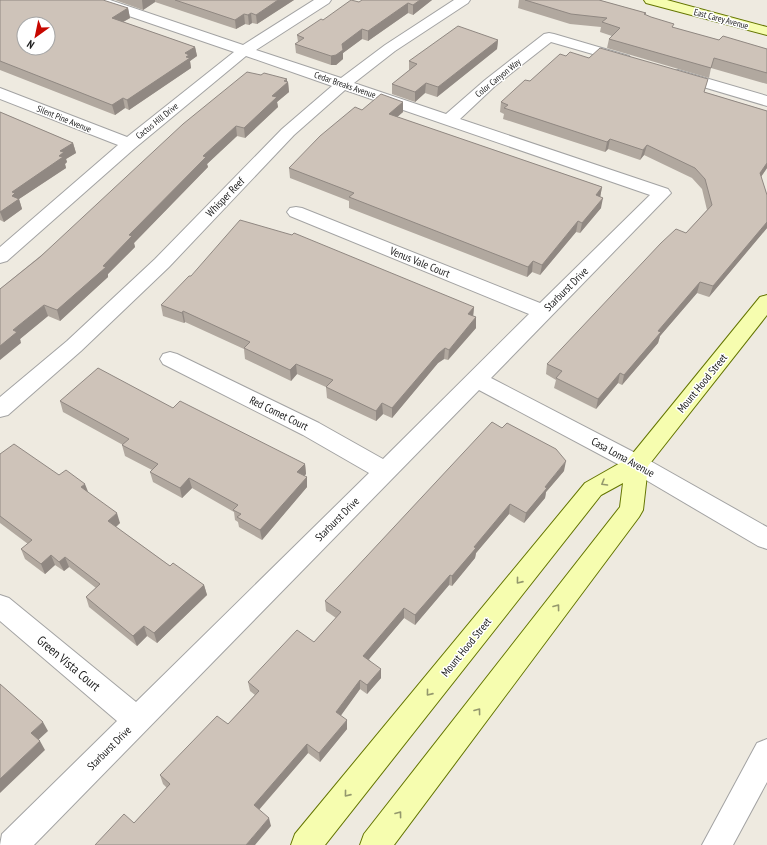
<svg xmlns="http://www.w3.org/2000/svg" width="767" height="845" viewBox="0 0 767 845" font-family="'PT Sans Narrow',sans-serif">
<rect width="100%" height="100%" fill="#eeeae0"/>
<g fill="none" stroke-linecap="round" stroke-linejoin="round">
<defs>
<path id="street" d="M89,0h21l133,45 71,-45h17l-2,3 -73,47 85,28 44,-33 69,-45h16l-2,3 -73,48 -41,32 92,31 39,-34 59,-46 5,-1 5,1 75,22 2,3 -2,3 -5,1 -73,-21 -56,44 -35,33 208,70 3,4 -180,185 154,80 122,69v22l-9,-3 -129,-76 -150,-80 -445,455h-34l2,-11 115,-113 -117,-100v-26l9,3 127,104 233,-229 -66,-38 -140,-71 -3,-5 3,-5 7,-2 7,2 142,69 64,36 146,-145 -239,-98 -3,-4 3,-4 6,-1 6,1 238,95 110,-108 -305,-105 -51,45 -125,132 -88,84 -73,64 -8,2v-20l67,-56 88,-82 127,-130 50,-43 -86,-30 -111,92 -128,113 -7,2v-16l118,-102 -118,-46v-11l127,49 107,-85 -143,-49z
M678,70l89,26v10l-94,-28 -3,-3 3,-3z
M767,739v43l-34,63h-31l55,-102z"/>
<path id="secondary" d="M644,0h23l100,27v8l-121,-32z
M767,295v20l-119,151 -5,44 -4,7 -245,328h-34l4,-11 256,-327 3,-24 -22,12 -276,350h-34l4,-11 290,-351 44,-25 131,-161z"/>
</defs>
<use href="#street" stroke="#a3a3a3" stroke-width="2"/>
<use href="#secondary" stroke="#647500" stroke-width="2"/>
<use href="#street" fill="#fff" fill-rule="evenodd"/>
<use href="#secondary" fill="#f6fdaf" fill-rule="evenodd"/>
</g>
<path fill="#b1a89f" d="M0,0l128,8 2,10 -7,4 72,25 2,9 -7,5 1,7 -62,42 -4,-2 -10,7 -115,-45z
M115,0h179l-37,24 -5,-1 -3,2 -4,-1 -9,5 -81,-27 -12,8z
M432,0l-19,15 -5,-2 -40,28 -6,-2 -19,14v6l-7,6h-5l-35,-12 -1,-9 3,-2 -1,-7 26,-15 36,-18z
M519,0h80l47,13 -1,2 29,13 45,12 48,9v35l-56,-16 -2,10 -102,-30 2,-9 3,-3 -12,-4 1,-5 -31,-3 -52,-16z
M498,40l-1,9 -60,48 -12,-4 -10,9 -23,-8v-10l17,-13v-10z
M261,75l26,4v3h1l1,10 -12,10 1,5 -33,31 -8,-2 -30,28 1,3 -74,76 1,4 -27,27v3l-48,44 -12,-5 -28,23 1,4 -21,-54z
M530,81l174,11 63,19v57l-6,9 6,18v33l-58,69 -12,-4 -37,43 -2,7 -36,42 -4,-2 -22,26 -42,-21 2,-8 -10,-6 1,-10 139,-131 21,-23 -5,-21 -10,-11 -48,-23 -4,5 -32,-11 -3,3 -102,-33 1,-5 -4,-2 1,-10z
M403,102v10l-6,5 205,70 -2,10 1,11 -21,25 -4,-1 -36,43 -8,-3 -5,5 -178,-69v-7l-59,-23 -1,-10 73,-58z
M0,112l73,31 3,10 -10,6 1,3 -2,2 1,4 -47,31 3,10 -18,13 -4,-2z
M191,276l283,31 -1,9 3,12 -28,32 -4,-1 -6,4 -46,55 -9,-4 -7,7 -49,-23 -1,-11 -29,-13 -6,7 -46,-22 -1,-10 -59,-27 -1,1 -21,-7 -2,-11z
M60,401l113,7 132,56 1,10 -2,2 3,11 -45,53 -23,-13 -1,-5 -3,-2 -1,-8 -42,-24 -10,10 -29,-16 -3,-10 2,-2 -27,-14 -3,-11h1l-60,-33z
M0,454l59,21 29,17 32,31 -4,4 54,39 34,19 3,10 -50,48 -10,-7 -10,10 -48,-39 -3,-10 10,-9 -27,-21 -5,4 -9,-6 -10,9 -20,-15 -4,-10 7,-5 -28,-21z
M564,471l-18,21 -1,6 -21,25 -15,-9 -33,39 -1,5 -23,28 -3,-1 -34,40 -11,-7 -35,41 12,19 -14,16 -7,-5 -20,27 7,13 -27,33 -12,-9 -49,57 12,16 -137,-3 33,-35 -4,-4 -3,-9 68,-51 27,-29 -5,-4 -2,-9 66,-40 22,-24 -10,-7 -1,-10z"/>
<path fill="#908882" d="M142,0h13v2l-12,8z
M278,0h16l-37,24 -1,-9z
M420,0h12l-19,15v-10z
M408,3v10l-40,28v-10z
M128,8l2,10 -16,9 -2,-9z
M251,13l1,10 -3,2 -1,-10z
M244,14l1,10 -9,5 -1,-9z
M362,29v10l-19,14v6l-7,6h-5v-9l11,-12z
M498,40l-1,9 -60,48 1,-10z
M195,47l2,9 -7,5 1,7 -62,42 -2,-10 58,-47z
M287,79v4l1,-1 1,10 -12,10 1,5 -33,31 -1,-10z
M426,83l-1,10 -10,9v-10z
M123,98l2,10 -10,7 -3,-10z
M403,102v10l-14,12v-10z
M236,126l1,10 -30,28 1,3 -74,76 1,4 -27,27v3l-48,44 -3,-11 46,-44 26,-31 74,-79z
M610,139l-2,10 -3,3 2,-10z
M73,143l3,10 -10,6 1,3 -2,2 1,4 -47,31 3,10 -18,13 -4,-10 12,-20 47,-36 1,-5z
M647,145l-3,10 -4,5 3,-10z
M767,163v5l-11,16 4,-11z
M602,187l-2,11 -4,-3z
M603,198l-2,10 -21,25 2,-10z
M578,221l-2,11 -36,43 2,-10z
M767,222v6l-58,69 4,-11z
M533,261l-1,11 -5,5 1,-10z
M700,282l-3,11 -37,43 -2,7 -36,42 2,-10 34,-44z
M44,305l4,11 -28,23 1,4 -21,17v-14l13,-16z
M474,307l-1,10 -5,-3z
M183,311l2,11 -1,1 -2,-10z
M476,317v11l-28,32 1,-10z
M445,348l-1,11 -6,4 -46,55v-10l47,-55z
M296,364l1,10 -6,7 -1,-11z
M620,373l-2,10 -22,26 2,-10z
M382,403l1,11 -7,7v-10z
M566,461l-2,10 -18,21 -1,6 -21,25 2,-10 19,-26z
M305,464l1,10 -8,9 -1,-11z
M307,477v10l-45,53 -2,-10z
M189,478l3,10 -10,10 -2,-10z
M85,484l4,10 -8,-7z
M510,504l-1,10 -33,39 -1,5 -23,28v-10l22,-29z
M117,513l3,10 -9,8 -3,-10z
M51,555l4,10 -10,9 -4,-10z
M65,557l4,10 -5,4 -5,-9z
M450,575l-1,10 -34,40v-10z
M204,585l3,10 -50,48 -3,-10z
M404,608v10l-40,47 -1,-9z
M144,626l3,10 -10,10 -4,-10z
M381,669v9l-14,16v-9z
M360,680v9l-23,32 -1,-9z
M347,720v9l-27,33 -1,-9z
M43,722l5,9 -12,11 -5,-9z
M40,741l5,9 -45,43v-14z
M307,744l1,9 -52,60 -2,-8z
M269,818l2,8 -16,19h-9z"/>
<path fill="#cec3b9" stroke="#908882" fill-rule="evenodd" d="M0,0h103l25,8 -16,10 83,29 -10,6 4,2 -3,2 4,1 -63,42 -4,-2 -11,7 -112,-44zM24,24h24v24h-24z
M175,0h103l-22,15 -5,-2 -3,2 -4,-1 -9,6z
M351,0l8,2 3,-2h58l-7,5 -5,-2 -40,28 -6,-2 -20,15 1,6 -7,5 -5,1 -36,-12 9,-6 -7,-3 24,-16 2,1z
M525,0h74l47,13 -2,1 7,3 23,7 -2,3 47,13 4,-4 44,13v24l-53,-15 -3,10 -102,-29 11,-11 -18,-6 5,-4 -36,-4z
M458,26l40,14 -60,47 -12,-4 -11,9 -23,-8 25,-20 -8,-3z
M600,48l108,31 -4,13 63,19v52l-7,10 7,22v27l-54,64 -13,-4 -42,49 3,1 -37,43 -4,-2 -22,26 -42,-21 6,-7 -15,-7 114,-121 15,-14 10,4 26,-28 -7,-26 -10,-11 -48,-23 -4,5 -33,-11 -3,3 -103,-34 4,-3 -7,-3 24,-22 5,1 30,-27 6,2 4,-4 19,6z
M247,72l14,3 3,-2 23,6 -3,2 4,1 -16,14 5,1 -33,31 -8,-2 -33,30 3,1 -77,78 3,1 -29,30 3,1 -49,43 -13,-5 -31,25 4,2 -17,14v-57l40,-32 143,-133z
M381,94l22,8 -14,12 213,73 -6,8 7,3 -21,25 -4,-2 -36,44 -9,-4 -5,6 -179,-70 5,-4 -65,-25 31,-32 35,-29 7,3z
M0,112l73,31 -13,8 4,1 -5,4 4,1 -51,35 3,1 -3,3 7,3 -19,13z
M240,220l52,15 2,-2 180,74 -6,7 8,3 -27,33 -4,-2 -6,5 -47,55 -10,-5 -6,8 -50,-24 7,-7 -37,-16 -6,6 -46,-22 6,-6 -67,-31 -1,2 -21,-8 28,-29h2z
M98,368l75,40 7,-7 125,63 -8,8 10,5 -47,53 -23,-13 4,-3 -8,-4 5,-5 -49,-27 -9,10 -30,-16 8,-8 -36,-19 7,-6 -69,-38z
M492,422l10,6 5,-5 49,26 10,12 -21,26 2,1 -21,25 -16,-9 -36,43 2,1 -24,28 -2,-1 -35,40 -11,-7 -41,48 18,13 -14,16 -7,-5 -24,32 11,8 -28,33 -12,-9 -53,61 15,13 -23,27h-151l29,-31 10,9 36,-39 -10,-9 57,-59 11,8 31,-33 -11,-9 49,-52 17,12 27,-30 -16,-11z
M14,444l45,31 7,-5 19,14 -4,3 36,26 -9,8 62,45 3,-3 31,22 -50,48 -10,-7 -11,10 -47,-39 14,-13 -35,-27 -6,5 -8,-7 -10,9 -20,-15 11,-9 -32,-24v-62z
M0,684l43,38 -12,11 9,8 -40,38z"/>
<defs><path id="oneway-chevron" d="M-2-3.5L2.5 0L-2 3.5" fill="none" stroke-width="1.6" stroke-linecap="round" stroke-linejoin="round"/></defs>
<g stroke="#94986d">
<use href="#oneway-chevron" transform="translate(604 483) rotate(150)"/>
<use href="#oneway-chevron" transform="translate(519 581) rotate(129)"/>
<use href="#oneway-chevron" transform="translate(557 607) rotate(-53)"/>
<use href="#oneway-chevron" transform="translate(429 693) rotate(129)"/>
<use href="#oneway-chevron" transform="translate(478 711) rotate(-53)"/>
<use href="#oneway-chevron" transform="translate(347 794) rotate(129)"/>
<use href="#oneway-chevron" transform="translate(399 814) rotate(-53)"/>
</g>
<g text-anchor="middle" stroke-width="3" stroke-linejoin="round" paint-order="stroke">
<g font-size="9" fill="#1c1c1c" stroke="#fff">
<text transform="translate(721 19) rotate(15)" y="3">East Carey Avenue</text>
<text transform="translate(498 78) rotate(-39)" y="3">Color Canyon Way</text>
<text transform="translate(345 85) rotate(19)" y="3">Cedar Breaks Avenue</text>
<text transform="translate(64 119) rotate(22)" y="3">Silent Pine Avenue</text>
<text transform="translate(157 121) rotate(-39)" y="3">Cactus Hill Drive</text>
</g>
<g font-size="11" fill="#1c1c1c" stroke="#fff">
<text transform="translate(225 197) rotate(-46)" y="4">Whisper Reef</text>
<text transform="translate(420 262) rotate(22)" y="4">Venus Vale Court</text>
<text transform="translate(566 289) rotate(-45)" y="4">Starburst Drive</text>
<text transform="translate(702 383) rotate(-51)" y="4">Mount Hood Street</text>
<text transform="translate(279 413) rotate(26)" y="4">Red Comet Court</text>
<text transform="translate(623 457) rotate(29)" y="4">Casa Loma Avenue</text>
<text transform="translate(337 519) rotate(-45)" y="4">Starburst Drive</text>
<text transform="translate(466 647) rotate(-51)" y="4">Mount Hood Street</text>
<text transform="translate(109 748) rotate(-45)" y="4">Starburst Drive</text>
</g>
<g font-size="13" fill="#1c1c1c" stroke="#fff">
<text transform="translate(69 663) rotate(40)" y="5">Green Vista Court</text>
</g>
</g>
<g transform="translate(36 36) rotate(213)"><circle r="19" fill="#ffffff" stroke="#a4a4a4"/>
<path d="M0-3L7 15L0 10L-7 15Z" fill="#c70700"/>
<text y="-6" font-size="11" font-weight="bold" text-anchor="middle" fill="#1c1c1c">N</text>
</g>
</svg>
